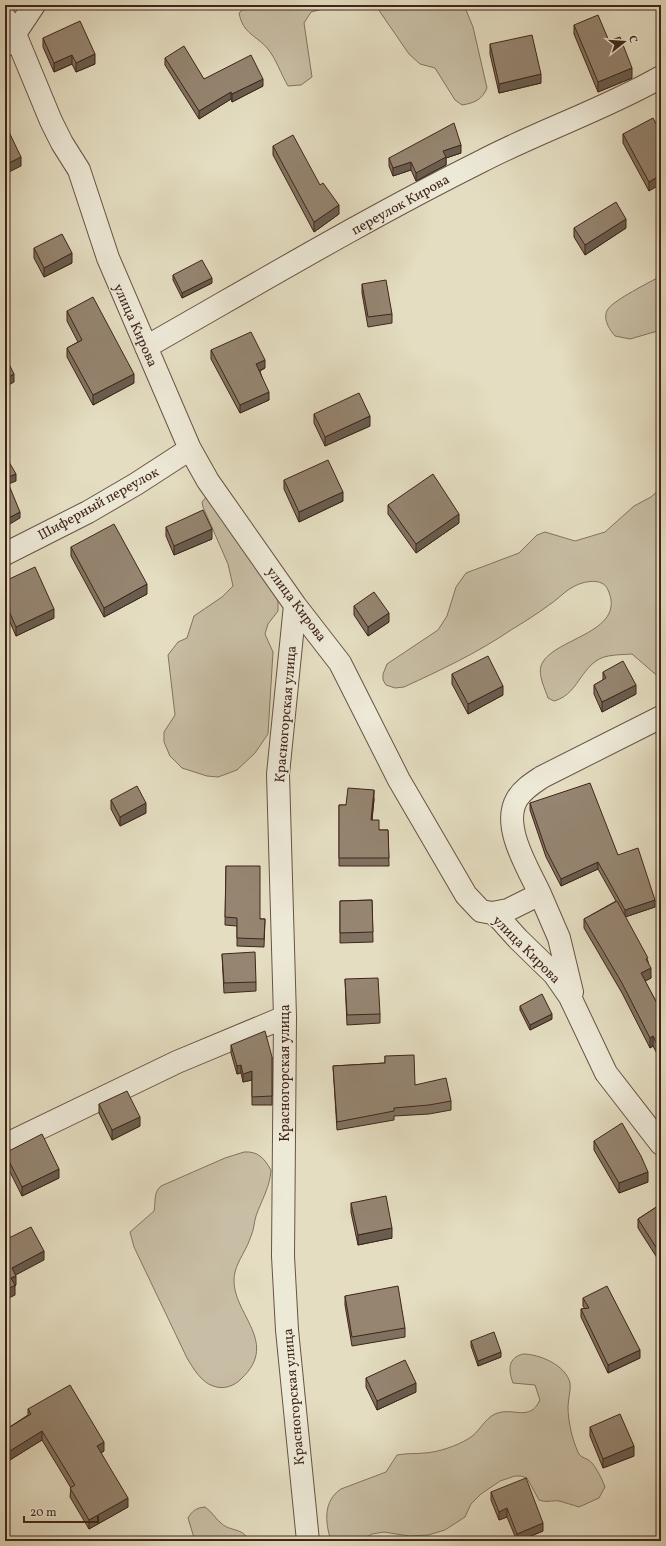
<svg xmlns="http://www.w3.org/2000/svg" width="666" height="1546" viewBox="0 0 666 1546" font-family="Vollkorn,serif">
<rect width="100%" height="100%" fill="#e4ddc1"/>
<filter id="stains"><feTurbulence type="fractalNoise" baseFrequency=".005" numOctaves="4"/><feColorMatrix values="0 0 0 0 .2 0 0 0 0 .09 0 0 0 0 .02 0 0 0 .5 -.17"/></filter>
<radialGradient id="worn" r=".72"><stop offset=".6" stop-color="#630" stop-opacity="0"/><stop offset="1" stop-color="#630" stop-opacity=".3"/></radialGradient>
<path fill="#c8bea5" stroke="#847260" d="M248,5h90l-27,7 -7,11 8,54 -11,8 -13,1c-7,-12 -12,-27 -20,-37 -12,-14 -25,-15 -29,-36z
M365,5h99l9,22 14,61c-5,12 -13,15 -25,17l-7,-5 -20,-32 -15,-4 -11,-10 -31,-45z
M661,276v54l-31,9 -15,-3c-6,-7 -13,-18 -7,-27 6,-9 42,-27 53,-33z
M661,488v191l-29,-25c-11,1 -27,0 -36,7 -17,12 -20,34 -42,40l-6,-3c-3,-9 -10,-23 -7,-32 9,-28 87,-32 67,-76 -5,-13 -25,-9 -35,-3 -8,4 -16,13 -24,18 -12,9 -25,17 -38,25 -34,23 -70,40 -107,57l-9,1 -9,-3 -3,-5v-6l4,-10 51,-34 9,-14 9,-29 10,-14 53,-20 18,-18 8,-3 30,9 30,-9 29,-26 17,-9z
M207,496l69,97 2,8v10l-10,13 -3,10 8,18 -5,82 -13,19 -18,17 -19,7 -11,-1 -25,-8 -12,-12 -6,-14v-10l11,-17 -7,-60 10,-13 9,-4 7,-22 28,-19 11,-11 -5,-22 -25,-57 -1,-5z
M244,1152c14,-1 20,6 27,18 -1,17 -9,29 -15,46 -2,6 -2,14 -5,20 -4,13 -13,24 -16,36 -9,39 48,68 6,107 -7,7 -17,11 -28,7 -12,-4 -20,-18 -26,-28l-53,-111 -4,-15 24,-21c2,-10 -1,-18 7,-25l64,-28z
M523,1354c16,0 43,11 47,29 1,8 -2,16 -2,24 0,14 4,32 10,45 2,6 10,6 14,11 5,6 10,16 13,24l-6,11 -20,9c-6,-2 -13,-4 -20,-6 -7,-1 -12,2 -20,-1l-12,-22 -6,-2h-6l-15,5 -19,13 -10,10 -6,13 -20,13 -17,5 -19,1 -25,-4 -12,2 -12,7h-29c-6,-19 -8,-40 10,-52l45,-17 11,-17c10,-2 19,-1 28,-2 14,-1 31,-7 43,-14 11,-6 16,-20 27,-25 18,-8 34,9 45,-14l-5,-15 -22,-2c-5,-14 -5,-25 10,-29z
M205,1507c8,6 9,10 16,16 9,9 22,4 28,18h-54l-7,-23c4,-7 8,-10 17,-11z"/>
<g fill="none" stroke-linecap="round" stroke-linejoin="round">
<defs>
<path id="minor" d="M5,18l10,16 36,87 11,22 17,27 29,88 82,191 18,32 87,124 45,58 59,117 67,115 15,16 11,2 8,6 18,20 36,35 16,23 36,76 55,71
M8,44l26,-39
M146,347c111,-63 220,-128 334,-185 59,-31 123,-52 181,-85
M5,554l83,-42 48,-28 54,-35
M295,605l-17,169 7,243 -2,239 4,74 21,211
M540,894l19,44 13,54
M492,913l16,-3 32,-16c-12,-26 -39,-68 -23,-95 6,-10 16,-16 25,-22l119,-60
M5,1145l172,-83 108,-45"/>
</defs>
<use href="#minor" stroke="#695344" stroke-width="24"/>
<use href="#minor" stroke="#ede9d7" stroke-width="22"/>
</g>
<path fill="#807261" stroke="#40251a" d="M574,25l58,53 -34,14 -24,-58z
M43,38l52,26 -19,8 -4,-8 -18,8 -11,-25z
M490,44l51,39 -42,10 -9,-39z
M165,58l39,21 59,7 -31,16 -1,-3 -32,20 -34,-54z
M661,133l-12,58 -26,-48v-9z
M273,146l47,39 19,29 -25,18 -41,-77z
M461,153l-15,5v7l-30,16 -5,-11 -18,6 -4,-10v-8z
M574,228h52l-41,27 -11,-18z
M34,248l38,15 -28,14 -10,-19z
M173,275l39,8 -30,15 -9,-18z
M362,284l30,30v9l-24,4 -6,-34z
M67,311l67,72 -41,22 -26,-48v-9l11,-6 -11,-21z
M211,350l54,18 -5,3 9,29 -29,13 -29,-54z
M314,414l56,12 -45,20 -11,-23z
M284,480l59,21 -44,21 -15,-33z
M388,505l71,18 -43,30 -28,-39z
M166,527l46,12 -38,16 -8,-19z
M71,547l76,47 -43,23 -33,-61z
M5,581l49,37 -38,18 -7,-16z
M354,606l35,16 -21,14 -14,-21z
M603,672l33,22 -34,18 -8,-18v-9l9,-5z
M452,674l51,21 -35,19 -16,-30z
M374,799l-2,21 7,10h9l1,36h-50v-61h7z
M111,800l35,13 -26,13 -9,-17z
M530,803l88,52 37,52 -30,10 23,44 3,17 -6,3 16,30v50l-8,-15 -3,2 -28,-55 -38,-65v-9l32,-18 -18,-32 -37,17 -15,-29 -16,-47z
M226,866l34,53h5l-1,28 -27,-1v-20l-12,-1z
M372,900l1,42 -33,1v-42z
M222,954l34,28v9l-32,2z
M345,979l35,35v9l-33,2z
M520,1006l32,13 -22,11 -10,-20z
M231,1045l41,12v48h-20v-25l-9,2 -2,-9 -4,1 -6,-21z
M385,1056l30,29 36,16v9l-22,4 -35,2v4l-57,10 -4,-64 52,-3z
M99,1104l41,22 -28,14 -13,-27z
M594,1141l54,41 -29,11 -25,-43z
M5,1153l54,25 -37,18 -17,-34z
M351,1203l41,35 -34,7 -7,-33z
M661,1204v60l-23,-36v-9z
M345,1296l60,32v9l-53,9 -7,-41z
M583,1298l57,60 -32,15 -27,-56v-8h4l-2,-3z
M471,1341l30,16 -23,9 -7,-20z
M366,1378l50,14 -39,18 -11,-23z
M28,1409l76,42 -3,2 27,54 -39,22 -19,-32 1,-9 -29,-48 -37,23v-33l23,-15z
M590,1427l44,29 -31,12 -13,-32z
M491,1492l52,39 -24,10h-2l-10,-24 -8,3 -8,-20z"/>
<path fill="#685d4f" stroke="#40251a" d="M95,54v10l-19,8v-9z
M72,55v9l-18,8v-9z
M632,68v10l-34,14v-10z
M541,74v9l-42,10v-9z
M263,79v7l-31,16v-8z
M231,92v7l-32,20v-8z
M461,145v8l-15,5v7l-30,16v-8l27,-22z
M21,157v9l-16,8v-9z
M411,162v8l-18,6v-8z
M661,175v9l-12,7v-9z
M339,205v9l-25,18v-10z
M626,219v9l-41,27v-10z
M72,253v10l-28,14v-9z
M212,278v5l-30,15v-5z
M265,360v8l-9,4v-8z
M14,374v8l-9,5v-8z
M134,374v9l-41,22v-10z
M269,392v8l-29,13v-8z
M370,416v10l-45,20v-9z
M16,474v7l-10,4v-7z
M343,492v9l-44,21v-10z
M20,512v6l-15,9v-7z
M459,514v9l-43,30v-9z
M212,529v10l-38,16v-9z
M147,584v10l-43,23v-9z
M54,609v9l-38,18v-9z
M9,611v9l-4,2v-9z
M389,613v9l-21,14v-9z
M636,685v9l-34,18v-10z
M503,686v9l-35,19v-10z
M374,790v9l-3,30v-9z
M146,803v10l-26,13v-9z
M598,862v7l-37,17v-7z
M655,900v7l-30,10v-7z
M651,968v10l-10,5v-10z
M552,1014v5l-22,11v-5z
M653,1036v10l-3,2v-10z
M241,1065v8l-4,1v-8z
M252,1071v9l-9,2v-8z
M140,1117v9l-28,14v-10z
M59,1169v9l-37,18v-9z
M648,1172v10l-29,11v-10z
M392,1228v10l-34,7v-10z
M44,1251v9l-32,17v-9z
M16,1276v9l-1,1v9l-10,5v-9l6,-13z
M640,1350v8l-32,15v-8z
M501,1352v5l-23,9v-5z
M416,1383v9l-39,18v-9z
M42,1431v9l-37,23v-9z
M104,1442v9l-7,4v-9z
M634,1446v10l-31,12v-9z
M7,1485v9l-2,1v-9z
M128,1498v9l-39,22v-9z
M507,1508v9l-8,3v-8z
M543,1523v8l-24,10h-2v-7z"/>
<path fill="#958571" stroke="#40251a" d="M598,15l11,26 11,-4 12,31 -34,14 -24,-57z
M80,21l15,33 -19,9 -4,-8 -18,8 -11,-25z
M532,35l9,39 -42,10 -9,-40z
M184,46l20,33 47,-24 12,24 -31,15 -1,-2 -32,19 -34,-53z
M653,118l8,15v18l-2,1 2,3v20l-12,7 -26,-48z
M454,123l7,22 -18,6 3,6 -30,16 -5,-11 -18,6 -4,-10z
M8,130l13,27 -16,8v-34z
M293,135l27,50 3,-2 16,22 -25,17 -41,-76z
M616,202l10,17 -41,26 -11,-17z
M62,234l10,19 -28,15 -10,-20z
M202,260l10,18 -30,15 -9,-18z
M386,280l6,34 -24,3 -6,-33z
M93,297l41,77 -41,21 -26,-47 15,-8 -15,-29z
M251,332l14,28 -9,4 13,28 -29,13 -29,-55z
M5,356l9,18 -9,5z
M359,393l11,23 -45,21 -11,-23z
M5,455l11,19 -10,4 14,34 -15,8z
M328,460l15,32 -44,20 -15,-32z
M433,474l26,40 -43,30 -28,-39z
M203,510l9,19 -38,17 -8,-19z
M114,524l33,60 -43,24 -33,-61z
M35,567l19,42 -38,18 -7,-16 -4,2v-32z
M374,592l15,21 -21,14 -14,-21z
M488,656l15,30 -35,18 -16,-30z
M623,661l13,24 -34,17 -8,-17 12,-7 -3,-6z
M590,783l28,72 20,-7 17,52 -30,10 -27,-48 -37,17 -15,-29 -16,-47z
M137,786l9,17 -26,14 -9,-17z
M348,788l26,2 -3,30h8v10h9l1,28h-50v-53h7z
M226,866h34v53h5l-1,20 -27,-1v-20l-12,-1z
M372,900l1,32 -33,1v-32z
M617,901l31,57 -2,1 5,9 -10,5 20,38v41l-8,-16 -3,2 -28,-55 -38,-64z
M255,952l1,30 -32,1 -2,-29z
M378,978l2,36 -33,1 -2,-36z
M542,994l10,20 -22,11 -10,-19z
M265,1031l7,26v39l-20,1v-26l-9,3 -2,-9 -4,1 -6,-21z
M414,1055l1,30 31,-7 5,23 -22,4 -35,3v3l-57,11 -4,-56 52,-3v-7z
M127,1091l13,26 -28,13 -13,-26z
M622,1123l19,33 7,16 -29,11 -25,-42z
M42,1134l17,35 -37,18 -17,-34z
M386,1196l6,32 -34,7 -7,-32z
M661,1204v51l-23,-36z
M31,1227l13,24 -32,17 4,8 -5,2 4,7 -10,6v-51z
M398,1286l7,42 -53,9 -7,-41z
M607,1286l33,64 -32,15 -27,-56 8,-1 -6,-10z
M494,1332l7,20 -23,9 -7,-20z
M405,1360l11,23 -39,18 -11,-23z
M70,1385l34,57 -7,4 31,52 -39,22 -19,-32 5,-3 -33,-54 -37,23v-24l26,-16 -3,-5z
M620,1414l14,32 -31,13 -13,-32z
M526,1478l17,45 -26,11 -10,-26 -8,4 -8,-20z"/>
<g text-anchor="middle" stroke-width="3" stroke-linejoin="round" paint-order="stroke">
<g font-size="14" fill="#40251a" stroke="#ede9d7">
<text transform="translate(400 204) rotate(-29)" y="5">переулок Кирова</text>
<text transform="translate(136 325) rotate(66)" y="5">улица Кирова</text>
<text transform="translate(98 503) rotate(-29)" y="5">Шиферный переулок</text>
<text transform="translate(297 604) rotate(53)" y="5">улица Кирова</text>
<text transform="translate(285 714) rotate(-85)" y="5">Красногорская улица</text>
<text transform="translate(527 949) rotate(45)" y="5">улица Кирова</text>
<text transform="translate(284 1073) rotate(-90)" y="5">Красногорская улица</text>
<text transform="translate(293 1397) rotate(-95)" y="5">Красногорская улица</text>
</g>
</g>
<rect width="666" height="1546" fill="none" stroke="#e4ddc1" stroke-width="20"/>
<rect x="6" y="6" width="654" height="1534" fill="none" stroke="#40251a" stroke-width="2"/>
<rect x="10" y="10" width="646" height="1526" fill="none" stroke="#40251a"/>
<g transform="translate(624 42) rotate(73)" stroke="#ede9d7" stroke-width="3" paint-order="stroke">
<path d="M0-3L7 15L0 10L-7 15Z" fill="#40251a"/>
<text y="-6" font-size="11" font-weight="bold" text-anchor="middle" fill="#40251a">С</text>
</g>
<path d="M24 1516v6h74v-6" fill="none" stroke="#40251a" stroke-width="2"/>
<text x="30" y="1516" font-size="12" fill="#40251a" stroke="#ede9d7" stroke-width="3" paint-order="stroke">20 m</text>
<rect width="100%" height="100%" filter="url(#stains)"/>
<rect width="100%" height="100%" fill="url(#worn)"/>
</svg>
